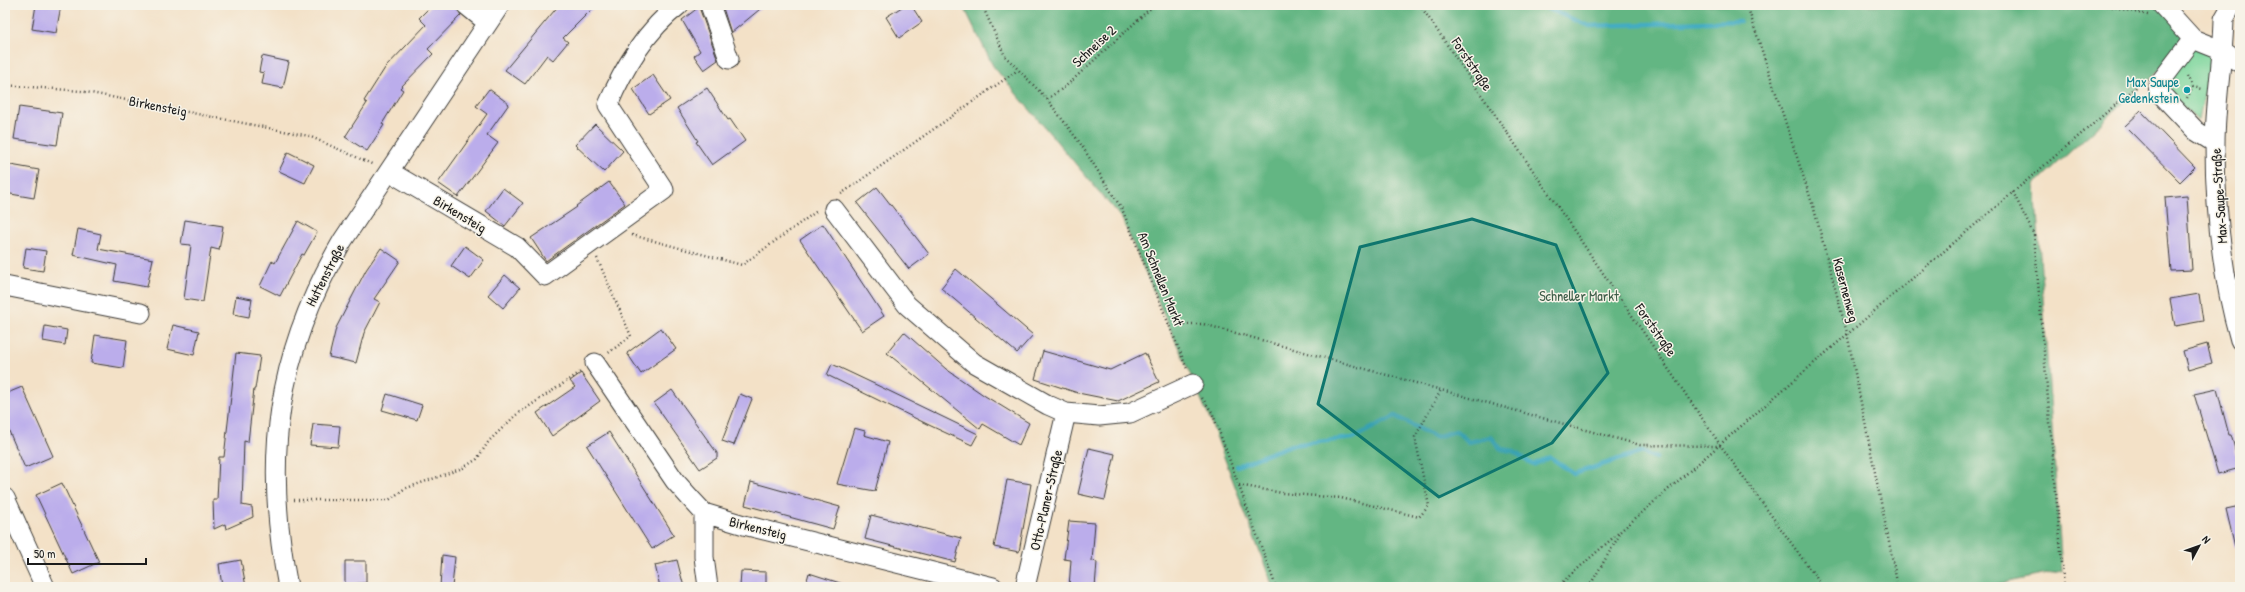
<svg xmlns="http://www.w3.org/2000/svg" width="2245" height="592" viewBox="0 0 2245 592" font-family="'Patrick Hand',sans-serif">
<rect width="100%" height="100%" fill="#f7f3e8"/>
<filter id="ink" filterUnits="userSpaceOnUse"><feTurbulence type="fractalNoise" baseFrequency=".025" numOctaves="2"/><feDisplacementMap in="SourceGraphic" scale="8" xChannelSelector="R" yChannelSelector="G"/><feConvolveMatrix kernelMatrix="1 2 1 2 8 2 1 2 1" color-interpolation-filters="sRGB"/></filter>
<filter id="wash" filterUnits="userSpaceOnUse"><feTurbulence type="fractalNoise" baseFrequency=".012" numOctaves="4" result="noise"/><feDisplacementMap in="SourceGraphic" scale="16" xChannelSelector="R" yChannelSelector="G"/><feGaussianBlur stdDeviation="0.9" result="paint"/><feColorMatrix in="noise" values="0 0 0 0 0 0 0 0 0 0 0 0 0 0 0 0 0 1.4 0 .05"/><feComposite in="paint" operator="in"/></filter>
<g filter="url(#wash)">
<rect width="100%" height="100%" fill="#f3e1c7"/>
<path fill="#7bd59b" stroke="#4c785c" d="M2193,39l20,8 -14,73 -34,-27 8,-22z"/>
<path fill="#64b683" stroke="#406950" d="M963,5h1202l28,34 -158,145 27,387 -79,16h-710l-64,-170 -87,-198 -129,-153z"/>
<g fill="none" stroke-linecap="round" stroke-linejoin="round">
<path stroke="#43acc3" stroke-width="4.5" d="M1539,5l50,21 151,-5
M1237,466l54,-21 62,-7 42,-22 40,21 21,-6 13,11 22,-5 10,12 12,2 20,14 17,-8 24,17 67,-22 15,6"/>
</g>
<g id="blocks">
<path fill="#bbadeb" d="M36,5h25l-5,28 -24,-4z
M432,5h23l6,10 -33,34 5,5 -33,34 3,2 -21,34 2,1 -17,26 -22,-14 22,-34 -3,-2 21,-33 41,-43 -7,-7z
M559,5h37l-33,33 5,4 -15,18 -6,-5 -22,29 -20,-14z
M722,5h43l-34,28z
M905,5h6l11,17 -23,16 -13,-21z
M699,7l19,53 -14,10 -10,-14 6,-5 -18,-31z
M262,56l27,6 -6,26 -21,-4 2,-11 -5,-1z
M653,75l17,25 -21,14 -16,-25z
M707,88l21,32 2,-1 15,22 -33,24 -16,-23 2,-1 -21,-33z
M489,89l20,15 -22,31 11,8 -40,54 -20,-14 49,-69 -11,-8z
M19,107l43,6 -5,32 -43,-6z
M2141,111l54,56 -15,15 -55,-56z
M595,124l28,27 -19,21 -29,-27z
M288,152l26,13 -9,18 -26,-12z
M5,164l34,6 -5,28 -29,-5z
M609,182l16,22 -79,57 -15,-23 46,-31 -1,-1z
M877,187l52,67 -20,15 -52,-66z
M503,188l20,15 -18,23 -19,-15z
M2187,196l5,74 -21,1 -6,-73z
M185,220l38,6 -4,24 -8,-2 -8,54 -19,-3 7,-54 -10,-1z
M298,221l19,11 -13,23 -2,-1 -22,42 -20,-10 12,-25 3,2z
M823,224l61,92 -22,15 -62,-91z
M78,229l23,5 -3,15 55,10 -6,28 -33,-6 3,-16 -44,-10z
M465,246l19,14 -14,19 -19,-13z
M26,248l20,3 -3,20 -20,-3z
M381,248l19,13 -26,38 6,3 -16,31 -8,30 -27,-6 7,-29 30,-58z
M956,269l77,66 -16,18 -76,-65z
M505,275l15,13 -17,20 -15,-13z
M2199,294l4,27 -28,5 -5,-27z
M236,296l16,3 -3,18 -16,-3z
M173,325l26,6 -5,24 -27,-6z
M45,326l22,4 -2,15 -22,-4z
M661,328l15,21 -35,25 -14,-21z
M904,332l42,37 39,27 44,27 -10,22 -36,-21 -3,5 -93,-76z
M95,335l32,5 -4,28 -32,-5z
M2207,344l5,19 -24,7 -5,-19z
M1043,351l67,19 35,-17 14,29 -41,19 -40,-8 -43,-14z
M236,353l24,3 -5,33h-1l-6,53 -4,-1 -2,64 10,2 1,10 -27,12 -1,-5 -11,5 -1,-29h4l2,-43h5z
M832,364l53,25 93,45 -6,11 -41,-19 -104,-51z
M581,373l19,28 -48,35 -15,-23 38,-26 -5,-6z
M22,387l31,69 -28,12 -20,-46v-28z
M2217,389l12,46h2l9,31v2l-22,6 -24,-80z
M672,390l45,63v5l-17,11 -46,-66z
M387,394l35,11 -5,15 -35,-10z
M740,394l12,5 -18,46 -12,-4z
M313,424l27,2 -2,21 -28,-2z
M854,428l11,3 -1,4 24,7 -13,49 -38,-7z
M609,432l65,103 -22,14 -65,-103z
M1089,448l26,6 -10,46 -27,-6z
M1007,480l24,4 -12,68 -25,-5z
M751,482l89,25 -7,22 -88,-24z
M62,483l37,79 -26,12 -37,-79z
M2240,506v41h-5l-9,-38z
M871,515l90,23 -6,24 -90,-23z
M1069,521l26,2 -3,38 5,1 -2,25h-26l2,-27 -7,-1z
M442,555l13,2 -3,30h-12z
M241,560l5,27h-24l-3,-23z
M677,560l7,27h-24l-5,-22z
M345,561h21v22l-21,1z
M741,571l25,1v15h-26z
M809,573l34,11v3h-38z"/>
</g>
</g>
<g filter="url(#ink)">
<use href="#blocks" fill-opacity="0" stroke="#3c3a36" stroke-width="1"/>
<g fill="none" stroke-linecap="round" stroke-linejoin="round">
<defs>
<path id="minor" d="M466,5l22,18
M710,5l19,54
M2162,5l31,34 30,12 17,12
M2232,5l-8,14c-1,42 -9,84 -9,125 0,65 7,133 25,196
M2193,39l-35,46 1,7 37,39 19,12
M390,172l127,75 28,29 119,-86 -56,-85c15,-36 39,-76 71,-100
M834,209l73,96 67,58 74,42 18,8 33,3 31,-3 63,-29
M5,286l136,27
M595,363l80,118 16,18 13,14 40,12 249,62
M5,498l40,89
M704,513v44l4,30
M288,587c-25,-129 -12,-233 55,-347l157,-235
M1025,587l41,-174"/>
</defs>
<use href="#minor" stroke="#3c3a36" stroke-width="21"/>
<path stroke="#3c3a36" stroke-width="2.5" stroke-dasharray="1 3" stroke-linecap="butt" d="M982,5l23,51 42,43 33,44 42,66 65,160
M1420,5l301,441 102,141
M1747,5l67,204 33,124 51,254
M2104,5l44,10
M2187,76l6,11 10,2
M5,85l76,6 228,45 65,29
M2187,98l6,-11
M1047,99l18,-12 89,-82
M2013,192l21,43 30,352
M841,194l177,-124
M632,235l110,30 75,-54
M597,258l34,78 -24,18
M1168,324h35l437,121 81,1
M1202,398l10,14 64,175
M1239,485l43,8 59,5 78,19 10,-11 -14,-69 26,-47
M294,500h95l15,-11 59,-21 14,-9 12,-18 27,-26 66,-44
M1557,587c193,-170 388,-337 584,-504
M1589,587l31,-53"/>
<use href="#minor" stroke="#fff" stroke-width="19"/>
</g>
</g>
<path fill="#0f766e" fill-opacity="0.2" stroke="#0f766e" stroke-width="3" stroke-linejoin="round" d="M1472,219l84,26 52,128 -56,70 -113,54 -121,-93 42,-157z"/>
<circle fill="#0f9aa8" stroke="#f7f3e8" stroke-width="1.5" cx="2187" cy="90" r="4"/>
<g text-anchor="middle" stroke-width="3" stroke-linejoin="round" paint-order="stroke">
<g font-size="14" fill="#1c1c1c" stroke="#f7f3e8">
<text transform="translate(1094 46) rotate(-43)" y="5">Schneise 2</text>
<text transform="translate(1472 64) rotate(56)" y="5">Forststraße</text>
<text transform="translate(158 106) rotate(11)" y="5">Birkensteig</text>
<text transform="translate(2219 196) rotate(-94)" y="5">Max-Saupe-Straße</text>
<text transform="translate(460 214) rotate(31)" y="5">Birkensteig</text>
<text transform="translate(325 275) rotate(-63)" y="5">Huttenstraße</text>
<text transform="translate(1161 279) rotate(68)" y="5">Am Schnellen Markt</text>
<text transform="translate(1846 290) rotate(75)" y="5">Kasernenweg</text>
<text transform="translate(1656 330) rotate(55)" y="5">Forststraße</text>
<text transform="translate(1046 500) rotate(-77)" y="5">Otto-Planer-Straße</text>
<text transform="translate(758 528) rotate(14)" y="5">Birkensteig</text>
</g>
<g font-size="14" fill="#0d838f" stroke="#f7f3e8" text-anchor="end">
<text x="2179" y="87">Max Saupe<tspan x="2179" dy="16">Gedenkstein</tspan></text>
</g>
<g font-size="14" fill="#3d5d48" stroke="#f7f3e8">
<text x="1579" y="301">Schneller Markt</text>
</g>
</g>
<rect width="2245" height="592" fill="none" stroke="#f7f3e8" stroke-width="20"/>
<g transform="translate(2199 546) rotate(49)" stroke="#f7f3e8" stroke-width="3" paint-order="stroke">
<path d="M0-3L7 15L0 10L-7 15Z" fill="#1c1c1c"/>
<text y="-6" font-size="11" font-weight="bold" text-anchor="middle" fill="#1c1c1c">N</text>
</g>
<path d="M28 558v6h118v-6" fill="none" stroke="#1c1c1c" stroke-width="2"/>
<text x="34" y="558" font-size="12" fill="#1c1c1c" stroke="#f7f3e8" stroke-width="3" paint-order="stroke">50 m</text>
</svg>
